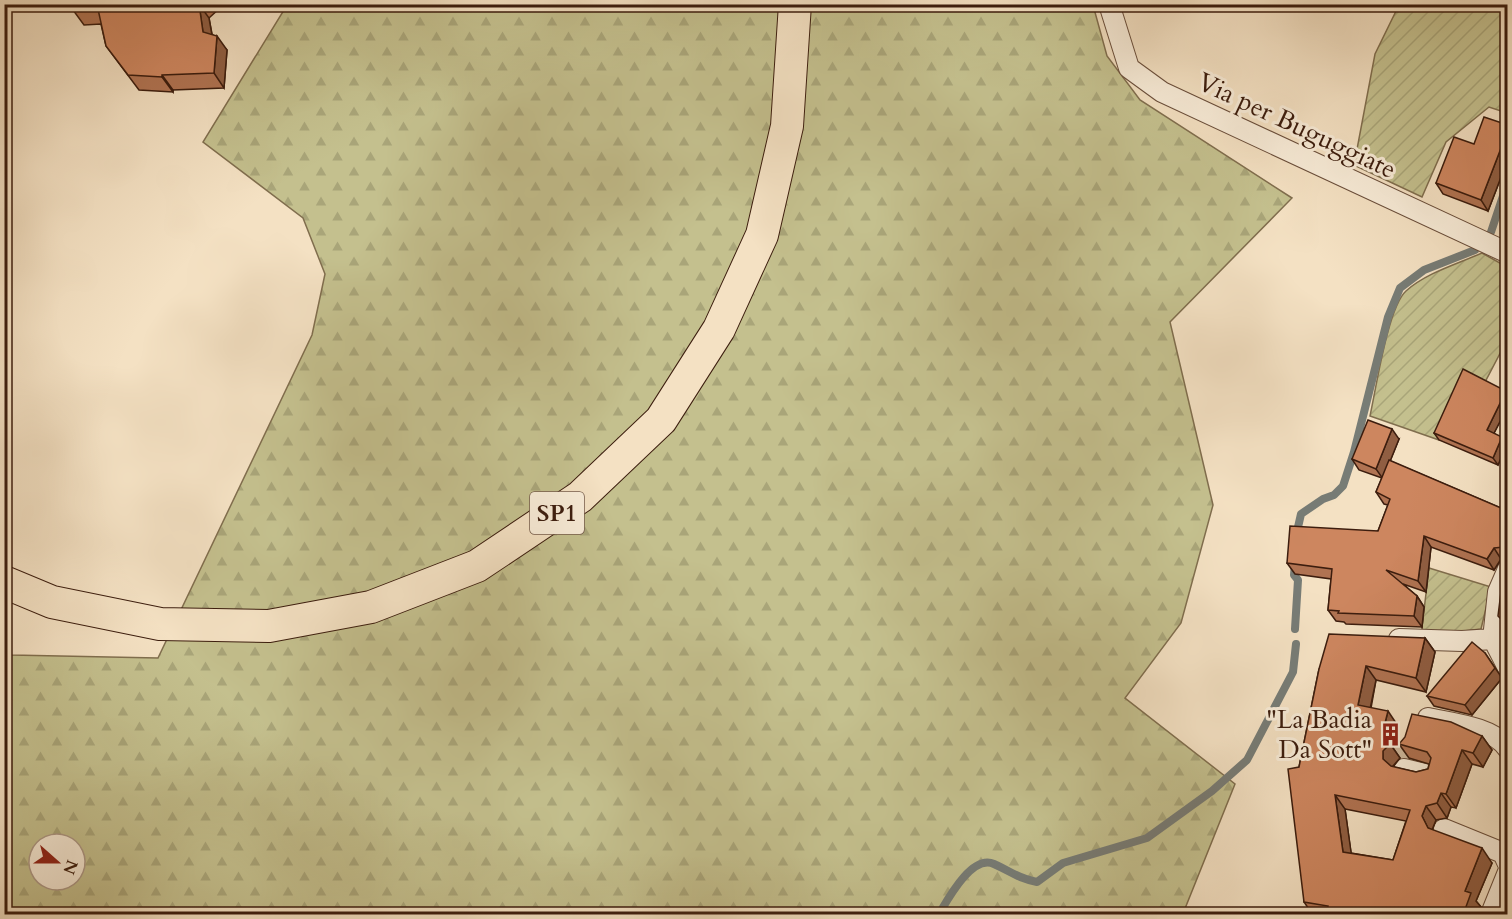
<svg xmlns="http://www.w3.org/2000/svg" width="1512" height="919" viewBox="0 0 1512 919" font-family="Cardo,serif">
<defs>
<pattern id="forest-firs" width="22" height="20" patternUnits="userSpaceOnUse" patternTransform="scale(1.5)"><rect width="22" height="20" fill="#c4c08e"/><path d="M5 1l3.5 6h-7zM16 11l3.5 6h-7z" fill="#a9a579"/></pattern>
<pattern id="garden-furrows" width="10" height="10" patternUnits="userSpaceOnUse" patternTransform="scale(1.5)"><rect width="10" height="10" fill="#c4c08e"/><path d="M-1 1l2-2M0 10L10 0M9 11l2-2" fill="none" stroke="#a9a579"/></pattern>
</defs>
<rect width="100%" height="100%" fill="#f4e1c3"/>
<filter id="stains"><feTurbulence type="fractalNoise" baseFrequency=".00333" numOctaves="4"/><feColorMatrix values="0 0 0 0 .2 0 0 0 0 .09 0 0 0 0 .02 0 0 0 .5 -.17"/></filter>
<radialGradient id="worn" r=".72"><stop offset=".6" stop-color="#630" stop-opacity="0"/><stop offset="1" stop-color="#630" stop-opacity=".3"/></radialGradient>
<path fill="url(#forest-firs)" stroke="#806e4e" stroke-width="1.5" fill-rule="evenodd" d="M287,5h806l14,51 33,44 152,98 -122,124 43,183 -32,118 -56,75 110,86 -51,127 -19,3h-1160l-1,-263 7,4 147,3 154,-323 13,-61 -22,-56 -100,-76zM39,844h36v36h-36z"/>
<path fill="url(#garden-furrows)" stroke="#806e4e" stroke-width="1.5" d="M1399,5h108v108l-18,-6 -43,35 -24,55 -68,-32 21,-111z
M1482,253l25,14v73l-23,44 -36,35 -9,21 -69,-24c6,-27 18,-109 36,-125 20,-18 51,-27 76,-38z
M1429,568l62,19 -10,42 -60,7z"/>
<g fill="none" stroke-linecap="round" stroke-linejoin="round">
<path stroke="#777c76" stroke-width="8" d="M1491,232l17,-51
M1296,536l5,-22 22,-15 11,-4 9,-9 11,-34 34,-135 12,-29 24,-18 51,-20
M1295,563l-1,12 4,5 -3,49
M939,914c9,-15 33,-60 55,-50 18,8 23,14 43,18l26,-19 84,-25 65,-47 35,-31 46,-88 3,-28"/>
<path stroke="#cfba9f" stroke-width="20" stroke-dasharray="20 10" stroke-linecap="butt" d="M1404,747l-5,21 5,1"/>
<defs>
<path id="street" d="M1109,4l20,64 33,24 346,161
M1399,639l63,2 31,-2
M1493,639l5,-47 10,-23
M1493,639l15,29
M1428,718c23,5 66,9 80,31
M1404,769l25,6
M1444,829l59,24 5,11
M1491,914l17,-42"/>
<path id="primary" d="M4,582l48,20 108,22 109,2 102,-19 106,-41 103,-69 81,-77 58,-91 43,-94 25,-109 8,-122"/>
</defs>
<use href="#street" stroke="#6a4e3b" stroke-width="22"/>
<use href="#primary" stroke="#3c1d0e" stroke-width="34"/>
<use href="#street" stroke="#f8ecd8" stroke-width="20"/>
<use href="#primary" stroke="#f4e1c3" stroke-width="32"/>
</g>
<path fill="#b07352" stroke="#3c1d0e" stroke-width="1.5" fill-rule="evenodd" d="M73,4h147l1,3 -12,11 3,16 15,16 -3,38 -51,2v2l-34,-2 -33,-44 -5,-22 -17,1 -11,-15z
M1508,125v34l-20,52 -45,-17 -7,-11 38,-39z
M1508,393v13l-14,27 13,11 -9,21 -59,-25 -5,-7z
M1399,439l-9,22 118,50v47l-7,1 -7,11 -63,-23 -5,45 -23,-8 14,12 7,11 -2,20 -76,-3 -2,-2 -8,-1 -8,-11 3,-31 -36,-5 -8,-11 91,-32 10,-26 -4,-1 -8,-12 6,-14 -23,-8 -7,-11z
M1425,638l10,14 -9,40 -50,-12 -5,28 27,18 -5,22 7,10 -7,9 23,5 12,-3 1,-5 -20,-6 -10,-14 83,-8 10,14 -9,17 -11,-3 -16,44 -5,-1 -4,11 -11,2 -4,10 60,33 -16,38 5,6 -2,8h-166l-9,-13 -5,-135 20,-98zM1345,809l61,12 -13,39 -42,-7z
M1502,678l-30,37 -38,-9 -7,-10z"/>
<path fill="#905e42" stroke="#3c1d0e" stroke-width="1.5" d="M199,4l10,14 5,29 -11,-15z
M217,36l10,14 -3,38 -10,-15z
M162,75l11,15v2l-11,-15z
M1508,130v29l-20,52 -7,-11z
M1506,391l2,2v13l-16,31 -5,-7z
M1392,429l7,10 -16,40 -7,-10z
M1502,437l5,7 -9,21 -5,-7z
M1424,536l7,11 -5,45 -8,-11z
M1494,548l7,11 -7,11 -7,-11z
M1417,596l7,11 -2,20 -8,-11z
M1425,638l10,14 -9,40 -10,-14z
M1485,653l17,25 -30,37 -7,-10z
M1366,666l10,14 -8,39 -10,-14z
M1388,711l10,15 -5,22 7,10 -7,8v7l-10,-14 -1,-24z
M1482,736l10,14 -9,17 -10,-14z
M1462,750l10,14 -16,44 -10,-14z
M1441,793l10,14 -4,11 -10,-15z
M1335,795l10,14 8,57 -10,-14z
M1426,806l10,14 -4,10 -4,-2 -6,-12z
M1482,848l10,15 -16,38 5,6 -2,6v2h-16l2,-24z"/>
<path fill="#cd865f" stroke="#3c1d0e" stroke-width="1.5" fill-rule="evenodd" d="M73,4h126l4,28 14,4 -3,37 -52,2v2l-34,-2 -22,-29 -8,-37 -25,1z
M1508,60v10l-4,-1z
M1484,117l24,8v5l-27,70 -45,-17 18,-46 20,7z
M1463,369l43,22 -19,39 15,7 -9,21 -59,-25z
M1368,420l24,9 -16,40 -24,-10z
M1389,460l119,51v40l-4,-4 -10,1 -7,11 -63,-23 -6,45 -32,-11 31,26 -3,20 -76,-3 1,-2 -11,-1 4,-41 -45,-6 3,-37 88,5 12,-32 -14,-7z
M1508,569v57l-10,-10 4,-32z
M1329,634l96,4 -9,40 -50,-12 -8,39 30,6 -6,24 8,9 -7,7v8l8,7 25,6 12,-3 3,-11 -4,-6 -28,-8 6,-7 7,-23 39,8 31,14 -9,17 -11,-3 -16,44 -5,-1 -4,10 -11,3 -4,10 6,12 54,20 -17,43 6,2 -8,22h-138l3,-9 -24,-4 -16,-133 11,-2 20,-98zM1335,795l75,15 -17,50 -50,-8z
M1472,642l13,11 10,15 -30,37 -38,-9z"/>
<defs>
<symbol id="building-bare" viewBox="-9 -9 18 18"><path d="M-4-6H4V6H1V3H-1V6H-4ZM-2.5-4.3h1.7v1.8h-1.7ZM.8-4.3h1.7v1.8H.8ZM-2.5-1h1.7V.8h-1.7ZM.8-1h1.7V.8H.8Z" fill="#8f2418" stroke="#f8ecd8" stroke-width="2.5" paint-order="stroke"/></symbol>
</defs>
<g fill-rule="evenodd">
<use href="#building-bare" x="1374" y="718" width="33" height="33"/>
</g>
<g text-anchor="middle" stroke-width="6" stroke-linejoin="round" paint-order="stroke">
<rect fill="#f8ecd8" stroke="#745b4b" stroke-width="1.5" x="530" y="492" width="54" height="42" rx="4.5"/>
<g font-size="24" font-weight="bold" fill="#3c1d0e">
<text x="557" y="521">SP1</text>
</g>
<g font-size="26" fill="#3c1d0e" stroke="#f8ecd8">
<text transform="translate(1297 125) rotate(25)" y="9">Via per Buguggiate</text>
</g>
<g font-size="26" fill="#3c1d0e" stroke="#f8ecd8" text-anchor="end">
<text x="1372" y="728">"La Badia<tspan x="1372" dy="30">Da Sott"</tspan></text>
</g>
</g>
<rect width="1512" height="919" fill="none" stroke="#f4e1c3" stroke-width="24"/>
<rect x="6" y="6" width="1500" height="907" fill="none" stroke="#3c1d0e" stroke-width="3"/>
<rect x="12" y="12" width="1488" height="895" fill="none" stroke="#3c1d0e" stroke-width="1.5"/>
<g transform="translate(57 862) rotate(111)"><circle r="28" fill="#f8ecd8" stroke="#ad9987" stroke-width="1.5"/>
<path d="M0-4.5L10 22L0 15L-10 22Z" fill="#8f2418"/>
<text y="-9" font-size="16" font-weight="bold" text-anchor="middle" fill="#3c1d0e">N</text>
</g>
<rect width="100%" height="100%" filter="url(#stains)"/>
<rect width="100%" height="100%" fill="url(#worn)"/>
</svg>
